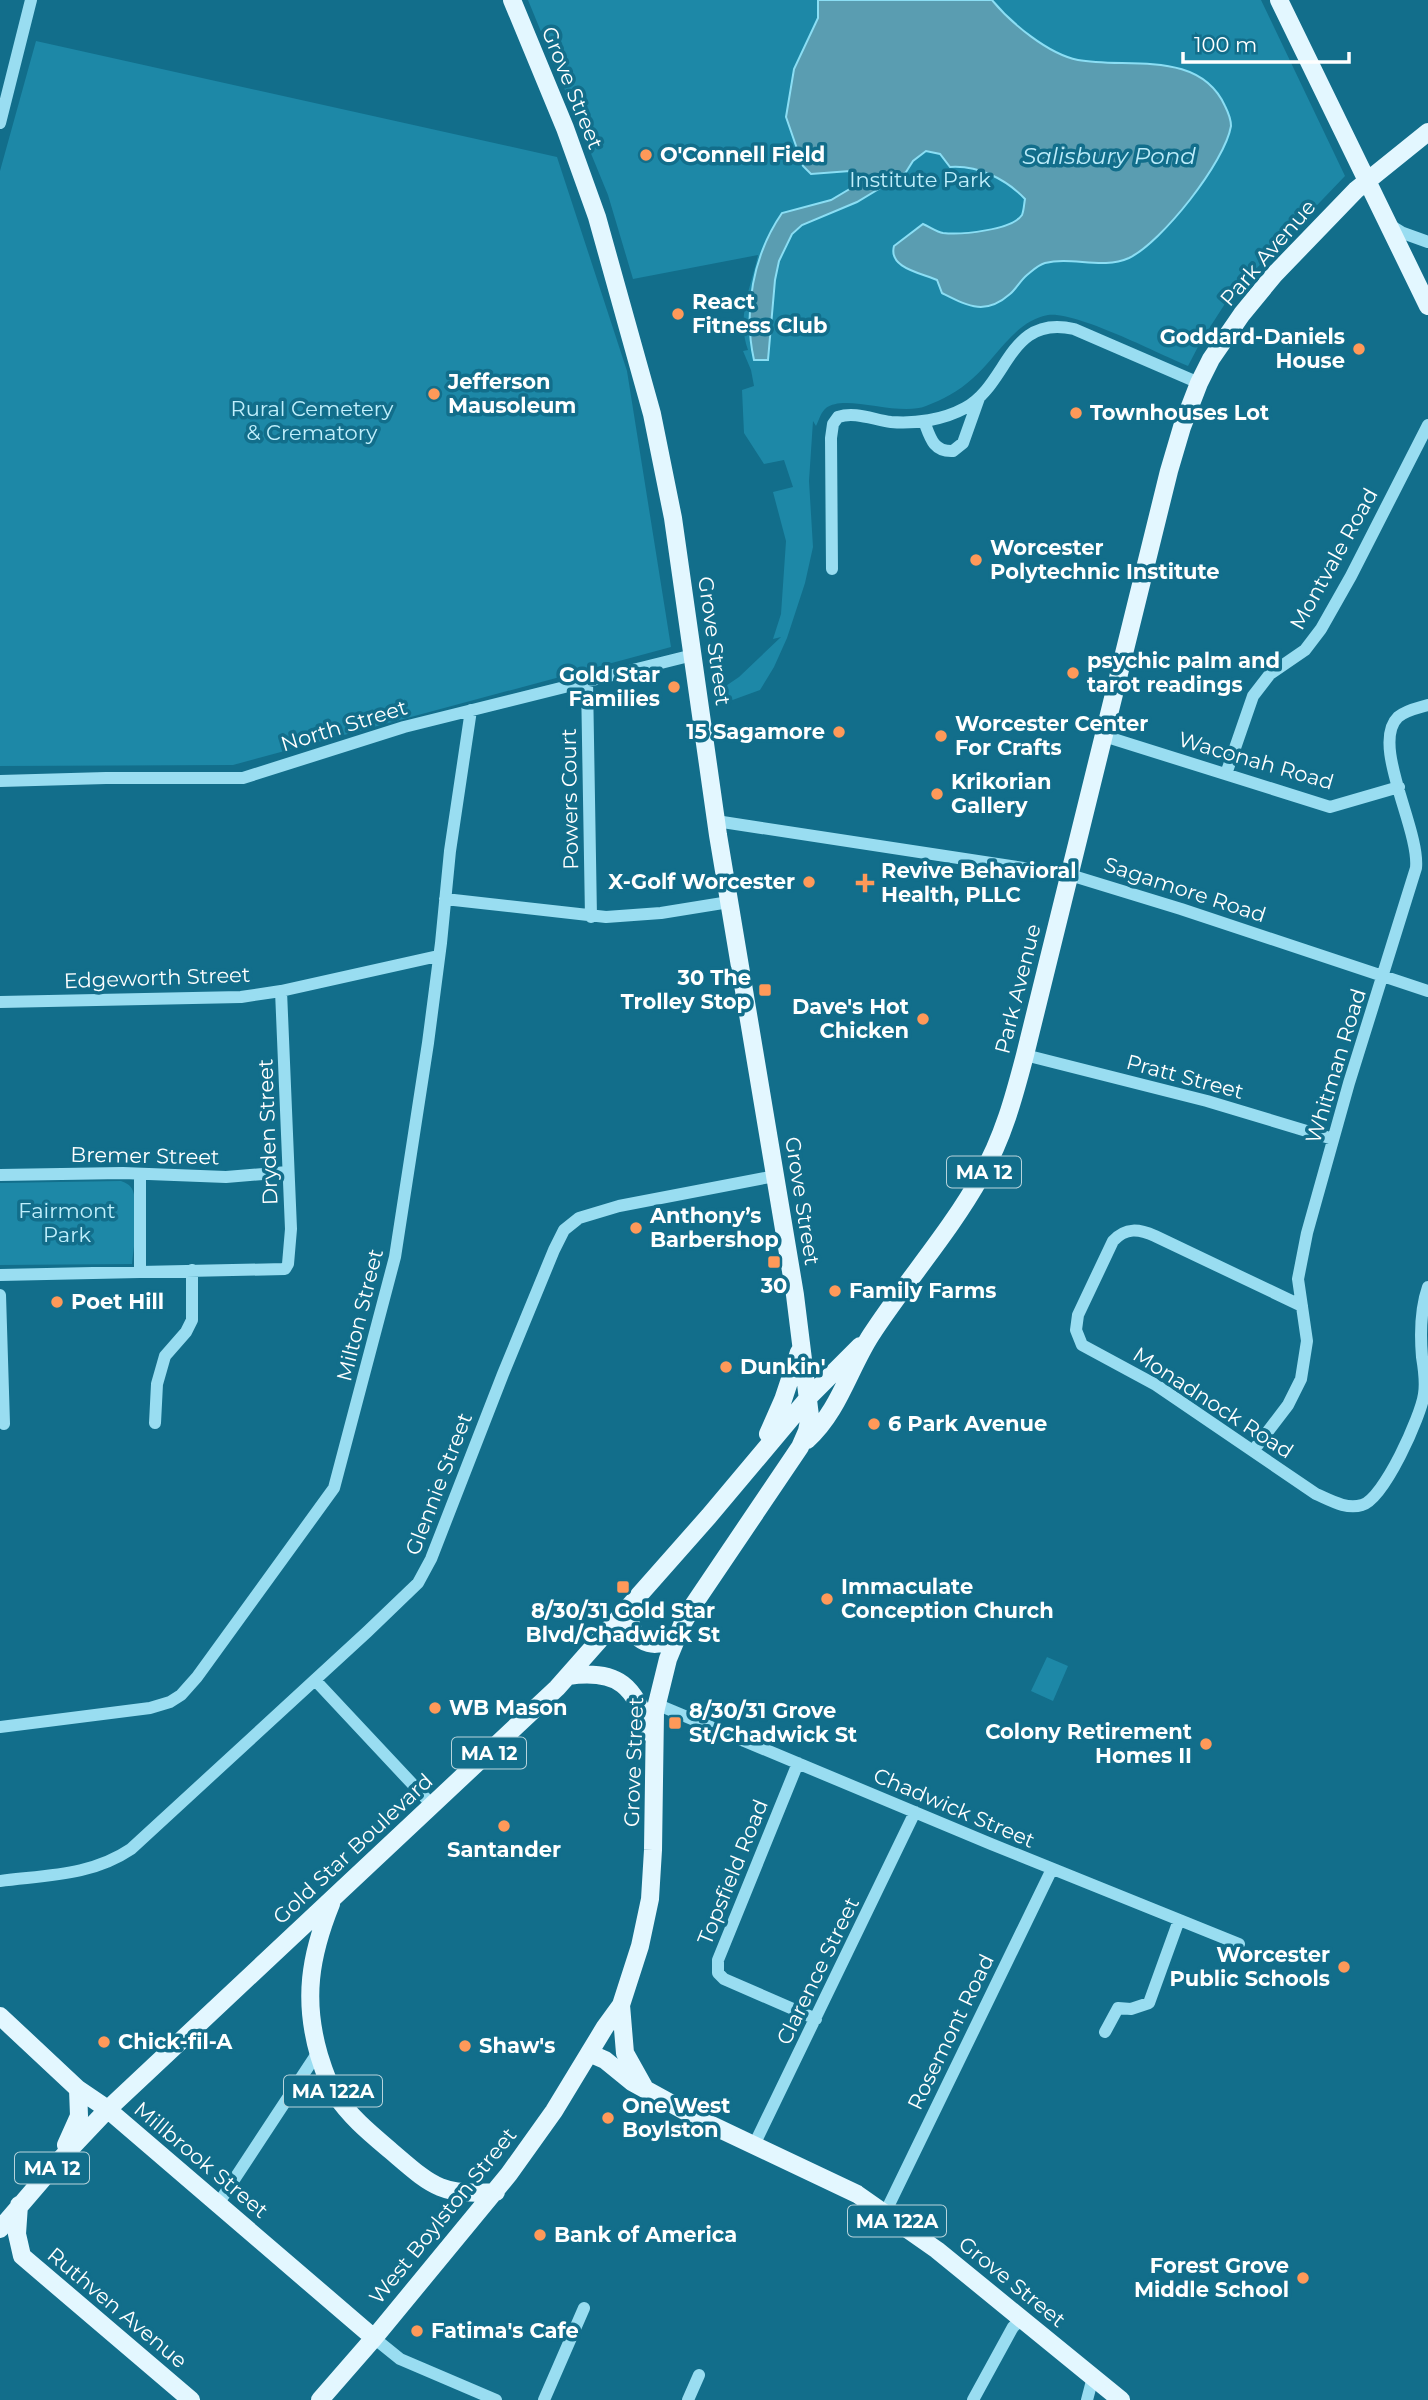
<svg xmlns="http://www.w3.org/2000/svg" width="1428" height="2400" viewBox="0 0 1428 2400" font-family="Montserrat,sans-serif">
<rect width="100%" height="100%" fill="#126e8b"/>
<path fill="#1d88a7" d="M528,0h733l84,176 -115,120 -29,45 -13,25c-29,-12 -112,-55 -140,-51 -34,6 -51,43 -76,64 -13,12 -30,21 -46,27 -28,11 -81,-13 -100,2 -5,4 -7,12 -10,18l-3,-5 -4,60 4,66 -8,36 -18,55 -13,29 -14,23 -44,16 -2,-12 25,-17 42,-40 -8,2 8,-25 5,-73 -13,-49 20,-5 -9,-27 -20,4 -20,-31 -2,-43 12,-4 -3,-16 -8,-19 5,-1c-12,-33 3,-63 10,-95l-125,24 -25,-84z
M36,41l521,116 70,214 44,276 -438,118 -233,1v-595z
M121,1181c5,2 10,4 12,10 7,19 1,53 -1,73l-132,1v-82z
M1047,1657l21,9 -15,35 -22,-10z"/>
<path fill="#5a9db1" stroke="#8bdef4" stroke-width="2" d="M818,0h174c19,23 56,54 86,60 49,9 121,-11 147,46 3,6 6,14 6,20 -6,36 -69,116 -102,132 -27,12 -57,-2 -84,5 -7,2 -13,8 -18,12 -7,6 -11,14 -17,19 -25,22 -42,12 -68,-1l-5,-13c-16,-7 -49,-12 -43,-34l29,-22c7,3 14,8 20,9 18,2 69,-3 79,-18 2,-5 2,-11 3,-16 -19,-20 -47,-34 -75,-32l-10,-13 -14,-3 -13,10 -7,11 -19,12 -30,18 -55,23 -10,9 -13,27 -4,19 -7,80h-14c-11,-49 -1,-105 28,-147l49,-13 27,-16 1,-9 -9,-4 -39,3 -8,-8 -17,-49 8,-48 24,-51z"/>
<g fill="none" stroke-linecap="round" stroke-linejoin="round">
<path stroke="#99ddf1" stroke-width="12" d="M0,123l31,-123
M1390,225l13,8 25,9
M924,421c6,16 9,31 29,30l10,-8 16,-45
M832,569l-1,-131 2,-14 5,-7c17,-6 36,3 53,5 24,2 52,-2 74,-14 44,-24 43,-94 109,-79l125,54
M587,681l4,236
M1104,736l226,71 69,-20
M1226,774l27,-78 17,-22 35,-24 16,-21 30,-53 77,-151
M0,781l106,-3h137l161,-51 289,-72
M716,821l354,54 111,34 247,82
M445,899l161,18 55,-4 68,-11
M0,1002l241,-5 40,-6 157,-35
M1025,1055l182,46 126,38
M140,1174v97
M0,1175l123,-2 103,4 62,-5
M0,1275l285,-6 3,-5 3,-35 -10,-238
M0,1295l4,129
M1302,1306l-147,-70c-16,-7 -29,-9 -42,5l-35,74 -2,15 6,15 74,40 160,109c14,6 30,16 46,11 22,-6 59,-89 62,-111 2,-12 0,-25 -2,-37 -2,-24 -2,-47 6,-70
M155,1423l2,-39 8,-28 21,-24 6,-12v-50
M1253,1451l35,-46 13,-26 6,-38 -9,-62 9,-46 42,-150 67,-215c4,-39 -46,-124 -18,-151 8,-7 20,-9 30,-12
M315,1680l118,126
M656,1704l335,140 248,100
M0,1727l150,-19 20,-6 11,-7 16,-18 137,-189 61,-231 33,-214 13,-100 9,-92 21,-141
M798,1763l-80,197v13l6,6 92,40
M0,1881c46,-6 91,-5 131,-32l236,-217 51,-49 13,-24 72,-185 51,-124 10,-20 15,-12 40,-12 156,-30
M1105,2032l13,-24 13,1 18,-6 30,-83
M754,2145l161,-333
M218,2204l100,-152
M885,2213l167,-344
M374,2338l26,21 96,41
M544,2400l40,-92
M688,2400l11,-25
M973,2400l40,-73 9,-8
M1087,2400l6,-23"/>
<path stroke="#e3f7ff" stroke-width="18" d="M1279,0l149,306
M768,1434l15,-34 16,-48
M807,1440c32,-29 42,-71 64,-105 35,-54 79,-103 110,-159 22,-38 33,-79 44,-121l144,-584 13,-44 17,-44 12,-24 31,-45 32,-39 82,-85 72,-58
M634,1604l-4,17c7,26 27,28 47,15
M568,1676c51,-7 67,10 82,57
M331,1904c-21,52 -28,96 -12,151 4,13 8,27 16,39 15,23 36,40 56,57 41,35 49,45 105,41
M621,2005l4,48 19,34
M0,2016l78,73 28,19 268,230
M589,2053l16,7 27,22 73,40 152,72 80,56 184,150
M66,2145l13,-29 -1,-27
M19,2205l-2,29 5,22 169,144
M0,2229l54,-63 53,-56 450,-422 152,-172 100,-119 51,-51
M320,2400l54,-62 135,-164 45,-63 51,-84 16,-22 19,-59 10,-47 3,-49 2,-138 13,-53 14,-34 12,-21 106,-157 7,-16 3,-15 -15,-121 -77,-460 -45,-317 -21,-104 -55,-197 -32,-89 -53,-128"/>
</g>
<g fill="#ff9959" stroke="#126e8b" stroke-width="2.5">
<circle cx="646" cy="155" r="7"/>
<circle cx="678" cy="314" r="7"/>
<circle cx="1359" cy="349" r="7"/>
<circle cx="434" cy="394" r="7"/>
<circle cx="1076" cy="413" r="7"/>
<circle cx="976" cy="560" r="7"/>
<circle cx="1073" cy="673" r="7"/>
<circle cx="674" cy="687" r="7"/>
<circle cx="839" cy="732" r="7"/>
<circle cx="941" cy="736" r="7"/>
<circle cx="937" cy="794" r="7"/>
<circle cx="809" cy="882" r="7"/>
<path d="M861.5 872.5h7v7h7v7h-7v7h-7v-7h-7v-7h7z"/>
<rect x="758" y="983" width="14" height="14" rx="3.5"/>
<circle cx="923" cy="1019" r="7"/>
<circle cx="636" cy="1228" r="7"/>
<rect x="767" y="1255" width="14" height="14" rx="3.5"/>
<circle cx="835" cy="1291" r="7"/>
<circle cx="57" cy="1302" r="7"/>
<circle cx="726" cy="1367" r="7"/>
<circle cx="874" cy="1424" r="7"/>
<rect x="616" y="1580" width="14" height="14" rx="3.5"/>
<circle cx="827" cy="1599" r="7"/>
<circle cx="435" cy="1708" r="7"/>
<rect x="668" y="1716" width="14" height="14" rx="3.5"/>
<circle cx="1206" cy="1744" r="7"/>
<circle cx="504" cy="1826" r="7"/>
<circle cx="1344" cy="1967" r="7"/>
<circle cx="104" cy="2042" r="7"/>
<circle cx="465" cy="2046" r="7"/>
<circle cx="608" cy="2118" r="7"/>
<circle cx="540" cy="2235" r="7"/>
<circle cx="1303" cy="2278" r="7"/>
<circle cx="417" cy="2331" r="7"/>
</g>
<g text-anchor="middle" stroke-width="7" stroke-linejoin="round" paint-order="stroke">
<g fill="#126e8b" stroke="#b8d4dc" stroke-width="2">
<rect x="947" y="1156.5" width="74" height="31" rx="5"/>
<rect x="452" y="1737.5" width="74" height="31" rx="5"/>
<rect x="284" y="2075.5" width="98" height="31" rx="5"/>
<rect x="15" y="2152.5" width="74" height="31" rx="5"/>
<rect x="848" y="2205.5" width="98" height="31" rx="5"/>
</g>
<g font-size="19" font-weight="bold" fill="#fff">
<text x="984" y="1179">MA 12</text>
<text x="489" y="1760">MA 12</text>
<text x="333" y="2098">MA 122A</text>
<text x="52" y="2175">MA 12</text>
<text x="897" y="2228">MA 122A</text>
</g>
<g font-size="21" fill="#fff" stroke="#126e8b">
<text transform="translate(572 88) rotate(68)" y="7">Grove Street</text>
<text transform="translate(1268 253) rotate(-49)" y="7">Park Avenue</text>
<text transform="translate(1334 559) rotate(-61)" y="7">Montvale Road</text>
<text transform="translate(714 641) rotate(82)" y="7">Grove Street</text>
<text transform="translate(344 726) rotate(-17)" y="7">North Street</text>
<text transform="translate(1256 761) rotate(16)" y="7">Waconah Road</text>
<text transform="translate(570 799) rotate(-91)" y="7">Powers Court</text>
<text transform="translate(1185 890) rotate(18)" y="7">Sagamore Road</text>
<text transform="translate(157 978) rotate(-2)" y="7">Edgeworth Street</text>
<text transform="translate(1018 989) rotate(-76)" y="7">Park Avenue</text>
<text transform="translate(1336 1066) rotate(-73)" y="7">Whitman Road</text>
<text transform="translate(1185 1077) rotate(15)" y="7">Pratt Street</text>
<text transform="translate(268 1132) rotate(-92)" y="7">Dryden Street</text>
<text transform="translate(145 1156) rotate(1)" y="7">Bremer Street</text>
<text transform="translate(802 1201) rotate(81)" y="7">Grove Street</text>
<text transform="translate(360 1315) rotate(-76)" y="7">Milton Street</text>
<text transform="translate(1213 1403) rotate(33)" y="7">Monadnock Road</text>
<text transform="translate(439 1484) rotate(-69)" y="7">Glennie Street</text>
<text transform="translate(634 1762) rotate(-88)" y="7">Grove Street</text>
<text transform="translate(954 1808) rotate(23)" y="7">Chadwick Street</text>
<text transform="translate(353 1849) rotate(-43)" y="7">Gold Star Boulevard</text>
<text transform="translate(733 1872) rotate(-68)" y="7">Topsfield Road</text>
<text transform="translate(818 1971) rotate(-64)" y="7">Clarence Street</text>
<text transform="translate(951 2032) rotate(-64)" y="7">Rosemont Road</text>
<text transform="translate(201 2160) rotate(40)" y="7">Millbrook Street</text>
<text transform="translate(443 2216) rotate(-51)" y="7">West Boylston Street</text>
<text transform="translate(1012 2282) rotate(39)" y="7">Grove Street</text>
<text transform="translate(117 2308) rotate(40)" y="7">Ruthven Avenue</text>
</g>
<g font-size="21" font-weight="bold" fill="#fff" stroke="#126e8b" text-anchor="start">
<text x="660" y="162">O'Connell Field</text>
<text x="692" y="309">React<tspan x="692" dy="24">Fitness Club</tspan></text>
<text x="1345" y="344" text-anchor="end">Goddard-Daniels<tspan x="1345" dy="24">House</tspan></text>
<text x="448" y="389">Jefferson<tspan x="448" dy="24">Mausoleum</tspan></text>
<text x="1090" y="420">Townhouses Lot</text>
<text x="990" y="555">Worcester<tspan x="990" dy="24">Polytechnic Institute</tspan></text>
<text x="1087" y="668">psychic palm and<tspan x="1087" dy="24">tarot readings</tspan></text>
<text x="660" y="682" text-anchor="end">Gold Star<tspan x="660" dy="24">Families</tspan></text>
<text x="955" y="731">Worcester Center<tspan x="955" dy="24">For Crafts</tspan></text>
<text x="825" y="739" text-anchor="end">15 Sagamore</text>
<text x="951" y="789">Krikorian<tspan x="951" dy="24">Gallery</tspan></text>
<text x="881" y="878">Revive Behavioral<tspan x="881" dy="24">Health, PLLC</tspan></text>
<text x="795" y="889" text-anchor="end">X-Golf Worcester</text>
<text x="751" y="985" text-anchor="end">30 The<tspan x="751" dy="24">Trolley Stop</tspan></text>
<text x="909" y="1014" text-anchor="end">Dave's Hot<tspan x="909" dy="24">Chicken</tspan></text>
<text x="650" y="1223">Anthony’s<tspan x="650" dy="24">Barbershop</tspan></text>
<text x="774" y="1293" text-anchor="middle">30</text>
<text x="849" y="1298">Family Farms</text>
<text x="71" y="1309">Poet Hill</text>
<text x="740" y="1374">Dunkin'</text>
<text x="888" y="1431">6 Park Avenue</text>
<text x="841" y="1594">Immaculate<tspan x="841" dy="24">Conception Church</tspan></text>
<text x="623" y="1618" text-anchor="middle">8/30/31 Gold Star<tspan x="623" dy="24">Blvd/Chadwick St</tspan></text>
<text x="449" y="1715">WB Mason</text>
<text x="689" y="1718">8/30/31 Grove<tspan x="689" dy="24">St/Chadwick St</tspan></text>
<text x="1192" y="1739" text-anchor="end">Colony Retirement<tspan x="1192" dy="24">Homes II</tspan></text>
<text x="504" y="1857" text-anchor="middle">Santander</text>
<text x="1330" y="1962" text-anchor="end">Worcester<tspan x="1330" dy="24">Public Schools</tspan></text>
<text x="118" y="2049">Chick-fil-A</text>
<text x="479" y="2053">Shaw's</text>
<text x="622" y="2113">One West<tspan x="622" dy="24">Boylston</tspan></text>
<text x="554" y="2242">Bank of America</text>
<text x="1289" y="2273" text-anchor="end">Forest Grove<tspan x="1289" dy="24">Middle School</tspan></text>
<text x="431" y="2338">Fatima's Cafe</text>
</g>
<g font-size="21" fill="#c0effc" stroke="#126e8b">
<text x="920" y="187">Institute Park</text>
<text x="312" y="416">Rural Cemetery<tspan x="312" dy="24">&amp; Crematory</tspan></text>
<text x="67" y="1218">Fairmont<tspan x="67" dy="24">Park</tspan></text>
</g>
<g font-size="23" font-style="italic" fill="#bcecfa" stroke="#126e8b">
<text x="1109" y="164">Salisbury Pond</text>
</g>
</g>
<path d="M1183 52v10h166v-10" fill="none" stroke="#ffffff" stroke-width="3.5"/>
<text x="1194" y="52" font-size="21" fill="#ffffff" stroke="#126e8b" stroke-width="5" paint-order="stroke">100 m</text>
</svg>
